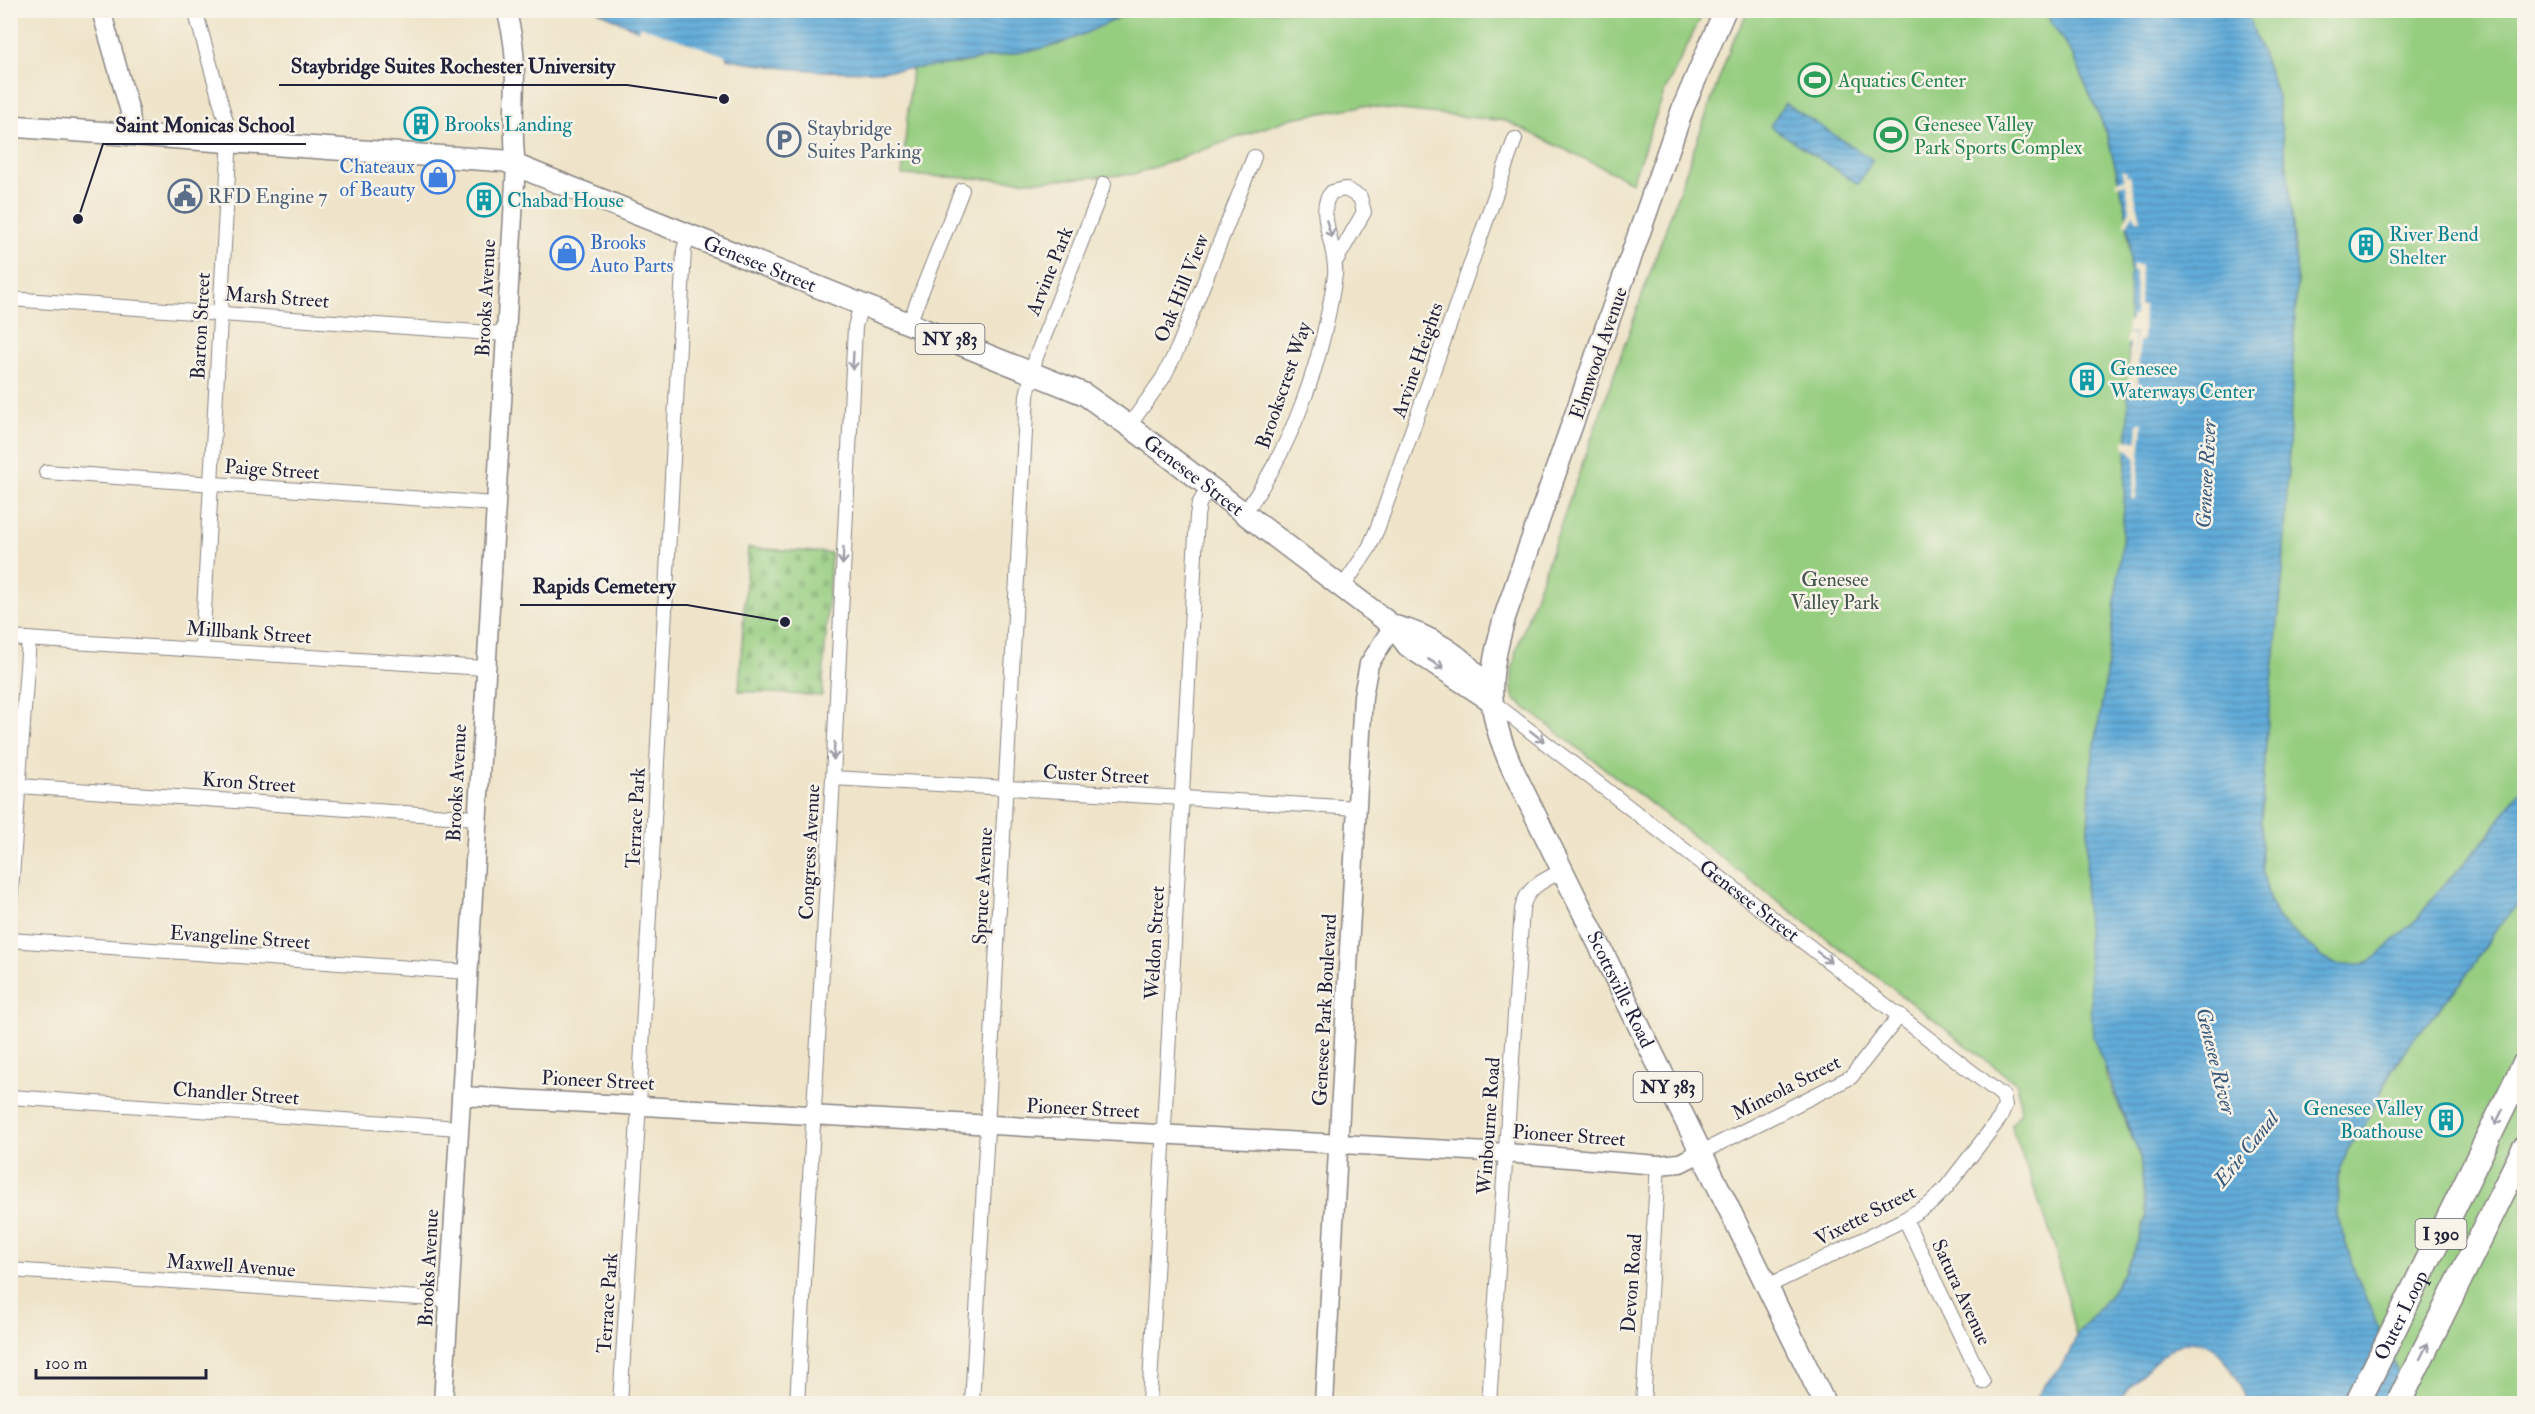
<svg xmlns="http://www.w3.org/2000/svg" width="2535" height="1414" viewBox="0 0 2535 1414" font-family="'IM FELL Double Pica',serif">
<defs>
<pattern id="cemetery-stones" width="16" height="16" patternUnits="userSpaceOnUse" patternTransform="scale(1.5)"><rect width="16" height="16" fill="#96ce80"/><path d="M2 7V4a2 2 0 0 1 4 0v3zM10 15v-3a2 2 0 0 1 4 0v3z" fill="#81b170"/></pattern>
<pattern id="water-rules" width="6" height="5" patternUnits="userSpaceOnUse" patternTransform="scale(1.5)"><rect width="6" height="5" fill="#61acd9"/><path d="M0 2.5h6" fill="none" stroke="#508cb1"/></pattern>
</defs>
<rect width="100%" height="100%" fill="#f7f3e8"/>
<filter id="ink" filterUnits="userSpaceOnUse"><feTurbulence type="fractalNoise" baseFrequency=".0167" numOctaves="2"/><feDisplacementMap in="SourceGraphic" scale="12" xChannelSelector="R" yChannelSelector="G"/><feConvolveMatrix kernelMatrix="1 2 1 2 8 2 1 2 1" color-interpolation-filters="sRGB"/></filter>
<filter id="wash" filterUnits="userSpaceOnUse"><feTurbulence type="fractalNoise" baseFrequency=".008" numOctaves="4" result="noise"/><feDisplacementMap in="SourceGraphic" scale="24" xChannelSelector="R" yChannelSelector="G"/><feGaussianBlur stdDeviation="1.35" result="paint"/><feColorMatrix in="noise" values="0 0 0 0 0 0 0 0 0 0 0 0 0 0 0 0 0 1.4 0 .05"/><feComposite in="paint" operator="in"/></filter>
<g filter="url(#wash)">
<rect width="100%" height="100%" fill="#efe4c9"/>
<path fill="url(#cemetery-stones)" stroke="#5c785e" stroke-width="1.5" d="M748,548l83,5 -9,143 -83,-5z"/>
<path fill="#96ce80" stroke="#5c785e" stroke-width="1.5" d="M1133,11h571l-40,82 -32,89 -126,-61 -143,-15 -71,12 -156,56 -99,7 -135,-6 10,-107 45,-4 101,-19z
M1748,11h296l30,46 33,77 19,75 5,60 -3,156 -6,120 -18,146 -13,78 -6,125 5,62 16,120 34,80 6,61 -13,38 -23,40 -34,41 -23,-96 -42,-115 10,-13 -4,-28 -503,-385c-5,-16 -1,-32 2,-48l215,-606z
M2246,11h278v778l-6,4 -29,43 -57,62 -13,19 -43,40 -12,7 -27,1 -14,-7 -44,-38 -9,-18 -8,-32 -1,-48 5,-81 17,-169 14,-295 -7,-88 -14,-99z
M2524,897v506h-113l-56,-130 -18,-58 1,-38 10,-28 15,-20 30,-60 14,-22 57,-68 34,-53z"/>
<path fill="url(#water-rules)" stroke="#42678a" stroke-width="1.5" d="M598,11h535c-25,11 -49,25 -75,33 -21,7 -45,9 -67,13 -137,27 -267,19 -393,-46z
M2044,11h202l30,79 14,99 7,88 -14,295 -17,169 -5,81 1,48 8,32 9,18 44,38 14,7 27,-1 12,-7 43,-40 13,-19 57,-62 29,-43 6,-4v108l-26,30 -34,52 -57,68 -15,22 -29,60 -15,20 -10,28 -1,38 18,58 56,130h-163c-41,-101 -79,-61 -132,0l-86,1 40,-50 6,-18 34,-41 23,-40 13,-38 -6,-61 -47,-119 -8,-143 6,-125 13,-78 18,-146 6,-120 2,-183 -4,-33 -19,-75 -33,-77z
M1785,103l88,57 -15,24 -88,-58z"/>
<path fill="#efe4c9" d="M640,26l86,30 -1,6 -88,-30z
M2121,170l6,2 -1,4 4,-1 11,45h-4l-4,-6 -7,13 -2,-6 6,-11 -4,-26 -9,1 -1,-4 9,-2z
M2132,265h9l-1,41h4l-1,35h-4l-1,49h-11l3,-47h-4l1,-9 7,1v25l1,-27h-8v-10l4,-2v-4l4,-1 1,-44 -4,-1z
M2138,423h5l-7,76h-4l4,-41 -6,-8 -6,-2v-9l13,3z"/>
</g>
<g filter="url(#ink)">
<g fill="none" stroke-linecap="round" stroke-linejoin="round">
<defs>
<g id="street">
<path d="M195,10l35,126 -28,512"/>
<path d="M10,299l495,35"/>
<path d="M909,323l53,-133"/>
<path d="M1129,426l34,-48 15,-30 76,-191"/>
<path d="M46,472l449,32"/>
<path d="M1244,513c50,-68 79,-154 91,-238 3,-26 -21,-66 -3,-83l13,-3 15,8 4,15 -27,47"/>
<path d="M1342,588l27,-40 9,-21 137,-388"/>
<path d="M10,638l475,30"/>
<path id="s1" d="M1490,700l513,396 2,10 -5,12 -55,71 -14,14 -26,16 -137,67"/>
<path d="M833,778l525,30"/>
<path d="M19,786l458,32"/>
<path d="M10,905l19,-266"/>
<path d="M10,940l458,32"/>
<path d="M10,1097l449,31"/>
<path d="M1700,1153l151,-76 49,-62"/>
<path d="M1905,1219l78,163"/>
<path d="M10,1270l439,30"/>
<path d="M620,1404l19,-300 45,-854 4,-15"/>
<path d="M797,1404l36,-626 22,-451 6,-23"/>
<path d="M972,1404l55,-1009 9,-38 68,-173"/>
<path d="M1149,1404l48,-888 2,-12 10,-17"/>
<path d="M1489,1404l33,-495c4,-22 22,-29 40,-38"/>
<path d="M1643,1404l15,-239"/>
</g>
<path id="secondary" d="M101,10l29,102 2,23
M461,1096l1045,57 152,12 22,-2 20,-10
M443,1404l73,-1239c-8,-57 8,-96 -10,-155
M1324,1404l39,-708 6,-32 24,-38"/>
<g id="primary">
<path id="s2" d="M1725,10l-42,98 -178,508c-18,65 -20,91 8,154l312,634"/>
<path id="s3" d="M10,126l495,35 579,233 45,32 264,200 15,20 82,54"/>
<path d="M1393,626c33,8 74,30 91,61"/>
</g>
<g id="highway">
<path id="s4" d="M2357,1404l167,-339"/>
<path d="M2398,1404l126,-255"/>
</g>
</defs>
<use href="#street" stroke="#888382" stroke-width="16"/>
<use href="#secondary" stroke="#888382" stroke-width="21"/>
<use href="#primary" stroke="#888382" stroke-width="24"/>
<use href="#highway" stroke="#888382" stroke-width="27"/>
<use href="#street" stroke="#fff" stroke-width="14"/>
<use href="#secondary" stroke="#fff" stroke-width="18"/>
<use href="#primary" stroke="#fff" stroke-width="21"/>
<use href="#highway" stroke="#fff" stroke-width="24"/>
</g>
<defs><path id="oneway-shaft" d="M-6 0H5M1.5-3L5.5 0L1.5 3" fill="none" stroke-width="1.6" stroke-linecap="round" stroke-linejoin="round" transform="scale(1.5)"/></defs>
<g stroke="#9c9ca7">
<use href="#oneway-shaft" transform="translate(1329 229) rotate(73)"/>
<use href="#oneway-shaft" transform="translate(853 361) rotate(93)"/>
<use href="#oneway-shaft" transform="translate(843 556) rotate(93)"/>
<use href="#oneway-shaft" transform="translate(1436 664) rotate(31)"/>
<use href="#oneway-shaft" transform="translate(1537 736) rotate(38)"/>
<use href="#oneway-shaft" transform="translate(834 751) rotate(93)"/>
<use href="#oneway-shaft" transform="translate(1824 957) rotate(37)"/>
<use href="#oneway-shaft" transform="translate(2499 1117) rotate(116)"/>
<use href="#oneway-shaft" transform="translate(2424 1351) rotate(-64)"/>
</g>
</g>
<defs>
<symbol id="stadium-ring" viewBox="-11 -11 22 22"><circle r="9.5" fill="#f7f3e8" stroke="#2e9e5b" stroke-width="1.5"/><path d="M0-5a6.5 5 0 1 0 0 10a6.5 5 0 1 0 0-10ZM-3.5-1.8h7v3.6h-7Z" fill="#2e9e5b"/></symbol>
<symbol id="building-ring" viewBox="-11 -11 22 22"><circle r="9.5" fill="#f7f3e8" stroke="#0f9aa8" stroke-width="1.5"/><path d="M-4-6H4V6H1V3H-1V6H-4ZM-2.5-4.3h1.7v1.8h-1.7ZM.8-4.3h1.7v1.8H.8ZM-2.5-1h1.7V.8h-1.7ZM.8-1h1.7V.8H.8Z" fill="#0f9aa8"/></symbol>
<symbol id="parking-ring" viewBox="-11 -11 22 22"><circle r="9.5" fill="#f7f3e8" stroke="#5c6f8a" stroke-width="1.5"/><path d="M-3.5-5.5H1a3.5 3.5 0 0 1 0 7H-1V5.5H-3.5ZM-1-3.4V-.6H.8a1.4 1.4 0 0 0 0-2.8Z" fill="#5c6f8a"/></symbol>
<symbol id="shop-ring" viewBox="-11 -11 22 22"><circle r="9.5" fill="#f7f3e8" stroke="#3f7fe0" stroke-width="1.5"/><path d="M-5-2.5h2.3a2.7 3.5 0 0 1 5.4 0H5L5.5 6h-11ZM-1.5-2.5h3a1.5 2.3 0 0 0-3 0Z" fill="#3f7fe0"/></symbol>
<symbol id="civic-ring" viewBox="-11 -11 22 22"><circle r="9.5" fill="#f7f3e8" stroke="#5c6f8a" stroke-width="1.5"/><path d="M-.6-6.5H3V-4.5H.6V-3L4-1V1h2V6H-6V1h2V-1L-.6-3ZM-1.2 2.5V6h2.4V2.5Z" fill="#5c6f8a"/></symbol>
</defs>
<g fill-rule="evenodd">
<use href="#stadium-ring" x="1796" y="61" width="38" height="38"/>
<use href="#building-ring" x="402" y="105" width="38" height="38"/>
<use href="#stadium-ring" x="1872" y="116" width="38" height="38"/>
<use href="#parking-ring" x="765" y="121" width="38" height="38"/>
<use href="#shop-ring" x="419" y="158" width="38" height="38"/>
<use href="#civic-ring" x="166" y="177" width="38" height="38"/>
<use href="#building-ring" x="465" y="181" width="38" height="38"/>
<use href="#building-ring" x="2347" y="226" width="38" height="38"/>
<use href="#shop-ring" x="548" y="234" width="38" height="38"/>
<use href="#building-ring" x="2068" y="361" width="38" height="38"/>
<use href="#building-ring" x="2427" y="1101" width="38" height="38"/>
</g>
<g text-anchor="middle" stroke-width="5" stroke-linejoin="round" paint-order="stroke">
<g fill="#f7f3e8" stroke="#62616f" stroke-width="1.5">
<rect x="915.5" y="324" width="69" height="30" rx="4.5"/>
<rect x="1633.5" y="1072" width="69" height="30" rx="4.5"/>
<rect x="2415.5" y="1219" width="51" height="30" rx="4.5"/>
</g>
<g font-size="18" font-weight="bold" fill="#22223b">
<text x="950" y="345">NY 383</text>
<text x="1668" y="1093">NY 383</text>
<text x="2441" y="1240">I 390</text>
</g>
<g font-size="20" fill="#27864d" stroke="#f7f3e8" text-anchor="start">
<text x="1838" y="87">Aquatics Center</text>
<text x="1914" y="131">Genesee Valley<tspan x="1914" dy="23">Park Sports Complex</tspan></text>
</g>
<g font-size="20" fill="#0d838f" stroke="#f7f3e8" text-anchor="start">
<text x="444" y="131">Brooks Landing</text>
<text x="507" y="207">Chabad House</text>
<text x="2389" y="241">River Bend<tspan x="2389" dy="23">Shelter</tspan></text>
<text x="2110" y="375">Genesee<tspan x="2110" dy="23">Waterways Center</tspan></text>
<text x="2423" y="1115" text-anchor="end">Genesee Valley<tspan x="2423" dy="23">Boathouse</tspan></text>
</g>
<g font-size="20" fill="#4e5e75" stroke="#f7f3e8" text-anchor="start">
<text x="807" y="135">Staybridge<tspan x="807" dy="23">Suites Parking</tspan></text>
<text x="208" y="203">RFD Engine 7</text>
</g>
<g font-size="20" fill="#366cbe" stroke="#f7f3e8" text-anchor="end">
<text x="415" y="173">Chateaux<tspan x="415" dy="23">of Beauty</tspan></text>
<text x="590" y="249" text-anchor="start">Brooks<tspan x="590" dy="23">Auto Parts</tspan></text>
</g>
<g font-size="20" fill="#22223b" stroke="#f7f3e8">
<text dy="7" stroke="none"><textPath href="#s3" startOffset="771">Genesee Street</textPath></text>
<text transform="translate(1049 271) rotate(-68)" y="7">Arvine Park</text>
<text transform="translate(1181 288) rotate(-68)" y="7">Oak Hill View</text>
<text transform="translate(277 297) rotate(4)" y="7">Marsh Street</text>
<text transform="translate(485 298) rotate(-87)" y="7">Brooks Avenue</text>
<text transform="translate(200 326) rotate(-87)" y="7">Barton Street</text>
<text transform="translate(1598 353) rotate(-71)" y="7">Elmwood Avenue</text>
<text transform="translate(1417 360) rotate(-71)" y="7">Arvine Heights</text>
<text transform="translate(1283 385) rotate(-71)" y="7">Brookscrest Way</text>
<text transform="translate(272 469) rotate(4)" y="7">Paige Street</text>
<text dy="7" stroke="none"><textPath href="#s3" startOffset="1257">Genesee Street</textPath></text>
<text transform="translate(249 632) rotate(4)" y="7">Millbank Street</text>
<text transform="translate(1096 774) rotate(3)" y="7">Custer Street</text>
<text transform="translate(249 782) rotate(4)" y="7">Kron Street</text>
<text transform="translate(456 783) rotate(-87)" y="7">Brooks Avenue</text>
<text transform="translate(635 818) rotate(-87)" y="7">Terrace Park</text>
<text transform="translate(809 852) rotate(-87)" y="7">Congress Avenue</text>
<text transform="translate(982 886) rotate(-87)" y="7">Spruce Avenue</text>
<text dy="7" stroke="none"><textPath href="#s1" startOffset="328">Genesee Street</textPath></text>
<text transform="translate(240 937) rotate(4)" y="7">Evangeline Street</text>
<text transform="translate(1154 943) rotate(-87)" y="7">Weldon Street</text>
<text dy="7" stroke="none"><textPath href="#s2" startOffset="1048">Scottsville Road</textPath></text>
<text transform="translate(1324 1010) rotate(-87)" y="7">Genesee Park Boulevard</text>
<text transform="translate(598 1080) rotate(3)" y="7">Pioneer Street</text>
<text transform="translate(1786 1087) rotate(-27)" y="7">Mineola Street</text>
<text transform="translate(236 1093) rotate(4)" y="7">Chandler Street</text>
<text transform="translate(1083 1108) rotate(3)" y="7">Pioneer Street</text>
<text transform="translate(1488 1126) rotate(-86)" y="7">Winbourne Road</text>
<text transform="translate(1569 1135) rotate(4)" y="7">Pioneer Street</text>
<text transform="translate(1865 1215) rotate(-27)" y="7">Vixette Street</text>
<text transform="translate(231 1265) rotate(4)" y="7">Maxwell Avenue</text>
<text transform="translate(428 1268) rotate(-87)" y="7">Brooks Avenue</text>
<text transform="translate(1631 1283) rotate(-86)" y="7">Devon Road</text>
<text transform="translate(1962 1292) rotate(65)" y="7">Satura Avenue</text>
<text transform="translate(607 1303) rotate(-86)" y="7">Terrace Park</text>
<text dy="7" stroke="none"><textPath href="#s4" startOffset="99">Outer Loop</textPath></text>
</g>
<g font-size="20" fill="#455650" stroke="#f7f3e8">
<text x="1835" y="586">Genesee<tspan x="1835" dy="23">Valley Park</tspan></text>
</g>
<g font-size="21" font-style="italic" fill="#3b597a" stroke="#f7f3e8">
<text transform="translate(2206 474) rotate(-87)" y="7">Genesee River</text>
<text transform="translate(2216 1061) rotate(76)" y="7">Genesee River</text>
<text transform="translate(2246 1149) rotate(-51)" y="7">Erie Canal</text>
</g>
</g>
<path fill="none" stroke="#22223b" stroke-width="2" d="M724 99L627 85H279M78 219L103 144H306M785 622L687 605H520"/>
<g fill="#22223b" stroke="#f7f3e8" stroke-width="2">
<circle cx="724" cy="99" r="6"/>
<circle cx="78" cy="219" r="6"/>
<circle cx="785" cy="622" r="6"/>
</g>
<g font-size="21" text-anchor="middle" font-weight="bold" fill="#22223b" stroke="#f7f3e8" stroke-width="5" stroke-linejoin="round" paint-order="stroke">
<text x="453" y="73">Staybridge Suites Rochester University</text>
<text x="205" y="132">Saint Monicas School</text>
<text x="604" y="593">Rapids Cemetery</text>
</g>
<rect width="2535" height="1414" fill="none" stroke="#f7f3e8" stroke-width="36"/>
<path d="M36 1369v9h170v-9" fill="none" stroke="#22223b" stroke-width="3"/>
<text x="45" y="1369" font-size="18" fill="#22223b" stroke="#f7f3e8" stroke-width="4.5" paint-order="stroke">100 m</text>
</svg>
